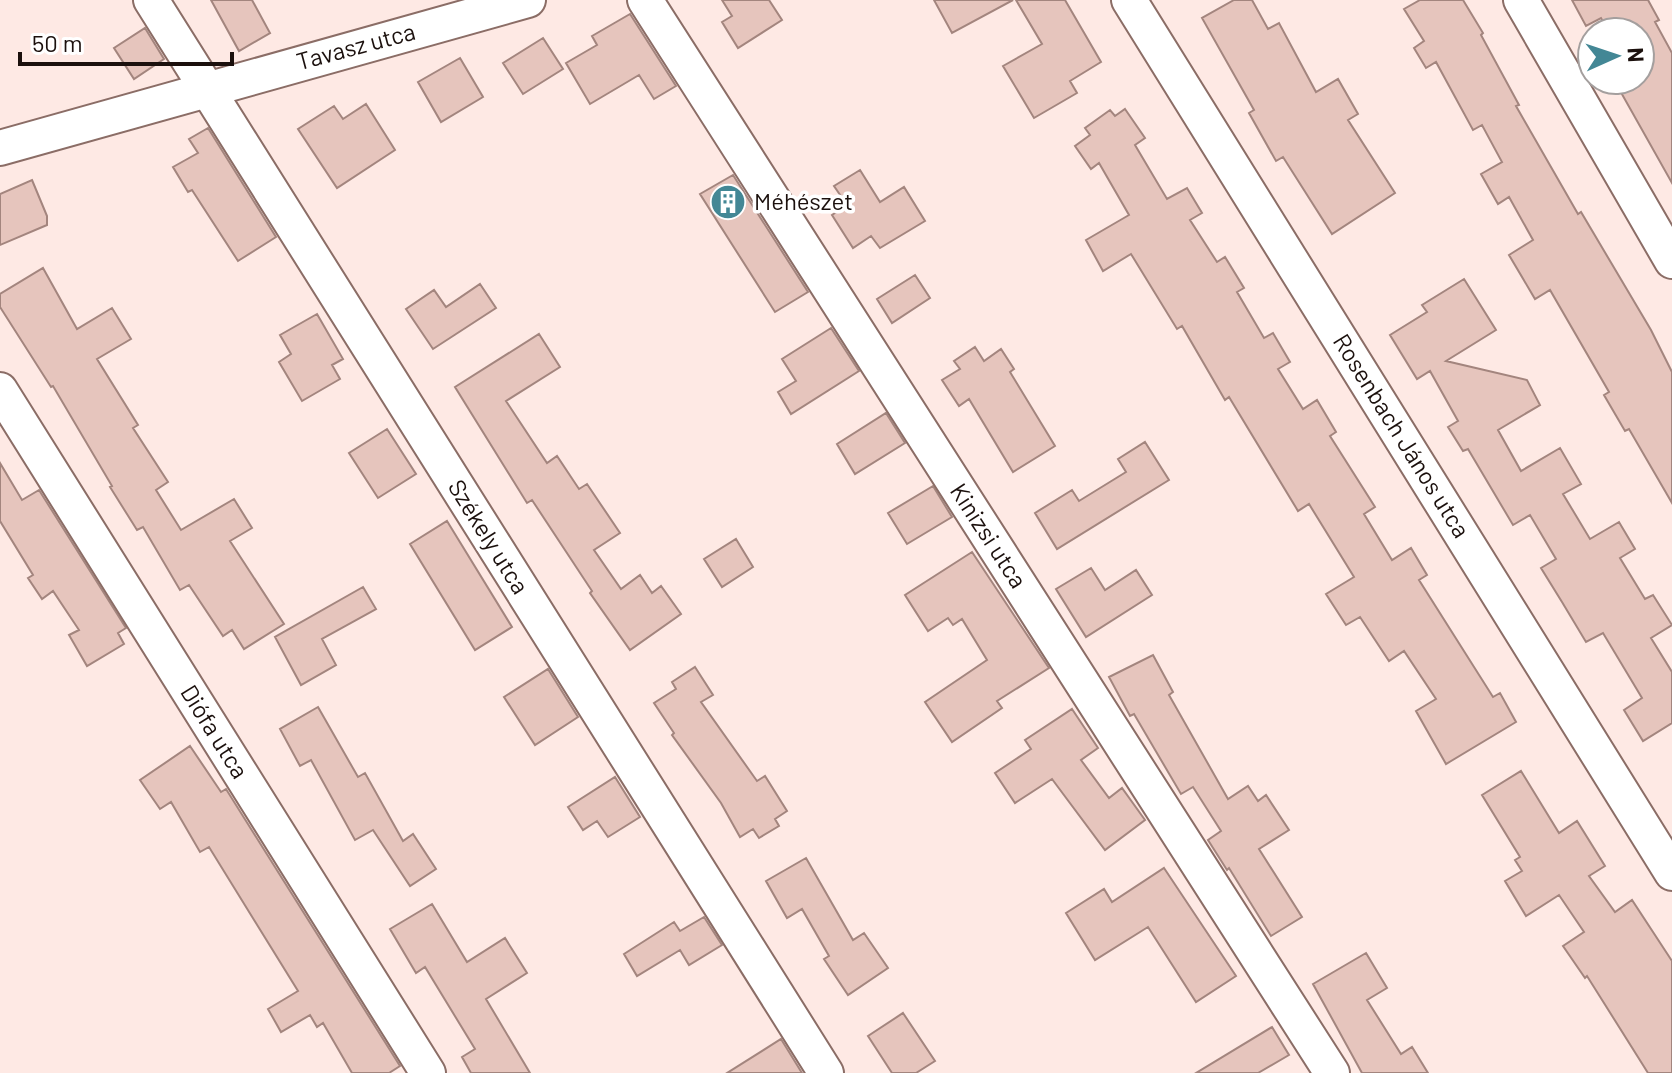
<svg xmlns="http://www.w3.org/2000/svg" width="1672" height="1073" viewBox="0 0 1672 1073" font-family="Barlow,sans-serif">
<rect width="100%" height="100%" fill="#fee9e4"/>
<path fill="#e6c5bd" stroke="#a3857e" stroke-width="2" d="M211,0h41l18,33 -31,18z
M722,0h47l13,20 -44,28 -16,-26 10,-6z
M934,0h79l-61,33z
M1016,0h49l36,62 -31,19 7,12 -43,25 -31,-52 39,-22z
M1234,0h18l16,29 11,-6 37,69 22,-13 20,35 -10,6 47,73 -63,41 -49,-77 -7,4 -27,-48 5,-3 -52,-92z
M1420,0h43l20,33 -2,2 38,70 -3,1 62,108 3,-2 70,118 21,42v131l-43,-74 -4,2 -21,-36 5,-3 -59,-102 -15,9 -26,-44 24,-15 -24,-43 -11,7 -17,-30 21,-12 -20,-37 -9,5 -37,-68 -10,6 -12,-20 10,-7 -20,-32z
M1572,0h76l11,20 -4,2 17,31v130l-58,-103h26v-48h-31l-8,-14 -15,8z
M630,14l46,72 -22,13 -15,-24 -49,29 -24,-41 31,-18 -5,-9z
M145,28l19,31 -30,20 -20,-31z
M543,38l20,31 -40,25 -20,-31z
M460,58l23,39 -42,25 -23,-40z
M366,104l29,46 -58,38 -39,-59 36,-23 9,13z
M1125,109l20,29 -10,7 32,54 20,-11 15,25 -12,7 27,42 8,-5 19,31 -7,4 27,46 9,-5 17,29 -12,7 25,40 14,-9 19,32 -6,4 45,71 -11,7 28,46 19,-12 16,27 -8,5 74,117 7,-4 16,29 -70,42 -30,-53 20,-12 -32,-48 -15,10 -29,-44 -14,8 -20,-31 28,-17 -45,-73 -11,7 -69,-114 -4,3 -43,-74 -5,3 -46,-75 -28,17 -17,-31 43,-25 -30,-52 -8,6 -16,-23 15,-11 -5,-7 25,-18 5,6z
M208,128l68,109 -38,24 -46,-71 -4,2 -15,-25 25,-14 -9,-14z
M860,170l20,32 24,-15 21,34 -45,27 -9,-12 -18,12 -21,-33 15,-10 -13,-19z
M733,175l75,117 -33,20 -75,-118z
M32,180l15,36v9l-47,20v-51z
M43,268l34,61 35,-21 19,31 -34,20 41,66 -5,3 35,54 -12,8 25,40 53,-31 18,29 -22,13 54,83 -40,25 -12,-19 -9,6 -34,-51 -9,5 -37,-63 -6,3 -27,-43 2,-1 -59,-100 -2,1 -51,-80v-13z
M915,275l15,23 -38,25 -15,-24z
M1464,279l32,51 -50,31 81,19 13,25 -42,25 23,41 39,-23 21,36 -18,10 27,45 29,-17 16,27 -15,9 25,41 8,-4 19,30 -21,13 21,34v51l-29,18 -19,-31 18,-12 -39,-65 -17,9 -24,-40 -21,-34 15,-9 -26,-44 -17,10 -45,-76 -5,2 -15,-24 10,-6 -28,-50 -13,8 -27,-44 37,-23 -5,-7z
M480,284l16,24 -63,41 -27,-40 28,-19 12,17z
M317,314l26,45 -11,6 8,14 -38,22 -23,-39 12,-8 -11,-19z
M831,328l28,43 -68,43 -13,-22 18,-11 -14,-22z
M539,334l21,33 -54,34 41,62 10,-7 22,33 8,-5 33,49 -26,17 27,39 19,-14 12,18 9,-7 20,28 -51,36 -40,-57 2,-2 -60,-91 -5,3 -72,-116z
M975,347l9,14 17,-12 13,20 -4,3 45,74 -42,26 -44,-73 -10,7 -17,-26 18,-11 -6,-8z
M886,413l19,30 -50,31 -18,-30z
M387,429l29,45 -38,24 -29,-45z
M1145,442l24,38 -112,69 -22,-36 37,-23 7,11 47,-29 -8,-13z
M0,463l22,37 17,-10 87,138 -8,5 6,11 -37,22 -18,-31 10,-5 -26,-39 -11,8 -14,-21 5,-3 -33,-54z
M933,486l19,31 -45,27 -19,-31z
M447,521l65,106 -37,23 -65,-106z
M736,539l17,28 -31,20 -18,-28z
M972,552l77,116 -52,33 5,7 -50,34 -27,-40 62,-42 -25,-41 -9,6 -5,-7 -20,13 -23,-36z
M1091,568l14,22 31,-20 16,25 -66,42 -30,-48z
M363,587l13,22 -54,30 14,26 -35,20 -26,-48z
M1153,655l20,37 -4,3 59,104 20,-13 10,15 8,-6 23,35 -30,19 43,68 -31,19 -42,-68 -2,2 -19,-30 13,-9 -28,-44 -12,7 -47,-80 -4,2 -21,-39z
M695,667l18,28 -12,7 56,79 8,-5 22,35 -12,8 4,7 -20,12 -6,-9 -13,8 -19,-34 -49,-68 2,-2 -20,-30 22,-14 -4,-7z
M548,669l30,48 -43,28 -31,-48z
M318,707l40,70 7,-4 38,68 10,-7 23,35 -26,17 -37,-56 -18,10 -44,-80 -11,6 -20,-37z
M1072,709l26,39 -17,12 28,38 13,-10 23,32 -40,30 -53,-71 -37,24 -20,-30 36,-24 -6,-9z
M190,746l31,46 5,-3 174,277 -11,7h-37l-29,-50 -6,4 -7,-12 -29,17 -13,-23 30,-18 -89,-144 -9,5 -29,-50 -11,7 -20,-29z
M1521,771l38,62 18,-12 28,45 -16,10 26,36 17,-12 40,61v112h-24l-61,-97 -2,2 -22,-32 21,-14 -25,-37 -33,21 -21,-35 17,-10 -7,-11 5,-3 -38,-62z
M615,777l25,40 -32,20 -11,-16 -14,9 -15,-23z
M806,858l47,82 11,-7 24,35 -40,27 -24,-36 5,-3 -27,-47 -15,9 -21,-37z
M1164,868l72,108 -40,26 -48,-75 -53,33 -29,-47 38,-24 8,13z
M432,904l35,58 38,-24 22,35 -41,26 44,74h-59l-9,-16 13,-8 -50,-82 -9,6 -26,-44z
M704,917l18,28 -33,20 -9,-15 -43,26 -13,-22 50,-32 6,9z
M1366,953l21,35 -20,12 34,54 11,-7 16,26h-66l-49,-89z
M903,1013l32,48 -19,12h-24l-24,-37z
M1272,1027l17,28 -31,18h-62z
M781,1039l21,34h-75z"/>
<g fill="none" stroke-linecap="round" stroke-linejoin="round">
<defs>
<path id="minor" d="M151,0l675,1073
M645,0l687,1073
M1129,0l543,873
M1521,0l151,261
M0,148l528,-148
M0,390l428,683"/>
</defs>
<use href="#minor" stroke="#8b6d66" stroke-width="38"/>
<use href="#minor" stroke="#fff" stroke-width="34"/>
</g>
<defs>
<symbol id="building-disc" viewBox="-11 -11 22 22"><circle r="9.5" fill="#438795" stroke="#fff"/><path d="M-4-6H4V6H1V3H-1V6H-4ZM-2.5-4.3h1.7v1.8h-1.7ZM.8-4.3h1.7v1.8H.8ZM-2.5-1h1.7V.8h-1.7ZM.8-1h1.7V.8H.8Z" fill="#fff"/></symbol>
</defs>
<g fill-rule="evenodd">
<use href="#building-disc" x="708" y="182" width="40" height="40"/>
</g>
<g text-anchor="middle" stroke-width="7" stroke-linejoin="round" paint-order="stroke">
<g font-size="24" fill="#1b100d" stroke="#fff">
<text transform="translate(356 47) rotate(-15)" y="8">Tavasz utca</text>
<text transform="translate(1401 436) rotate(58)" y="8">Rosenbach János utca</text>
<text transform="translate(988 536) rotate(57)" y="8">Kinizsi utca</text>
<text transform="translate(488 537) rotate(58)" y="8">Székely utca</text>
<text transform="translate(214 732) rotate(58)" y="8">Diófa utca</text>
</g>
<g font-size="24" fill="#1b100d" stroke="#fff" text-anchor="start">
<text x="754" y="210">Méhészet</text>
</g>
</g>
<g transform="translate(1616 56) rotate(87)"><circle r="38" fill="#ffffff" stroke="#a49f9e" stroke-width="2"/>
<path d="M0-6L14 30L0 20L-14 30Z" fill="#438795"/>
<text y="-12" font-size="22" font-weight="bold" text-anchor="middle" fill="#1b100d">N</text>
</g>
<path d="M20 52v12h212v-12" fill="none" stroke="#1b100d" stroke-width="4"/>
<text x="32" y="52" font-size="24" fill="#1b100d" stroke="#ffffff" stroke-width="6" paint-order="stroke">50 m</text>
</svg>
